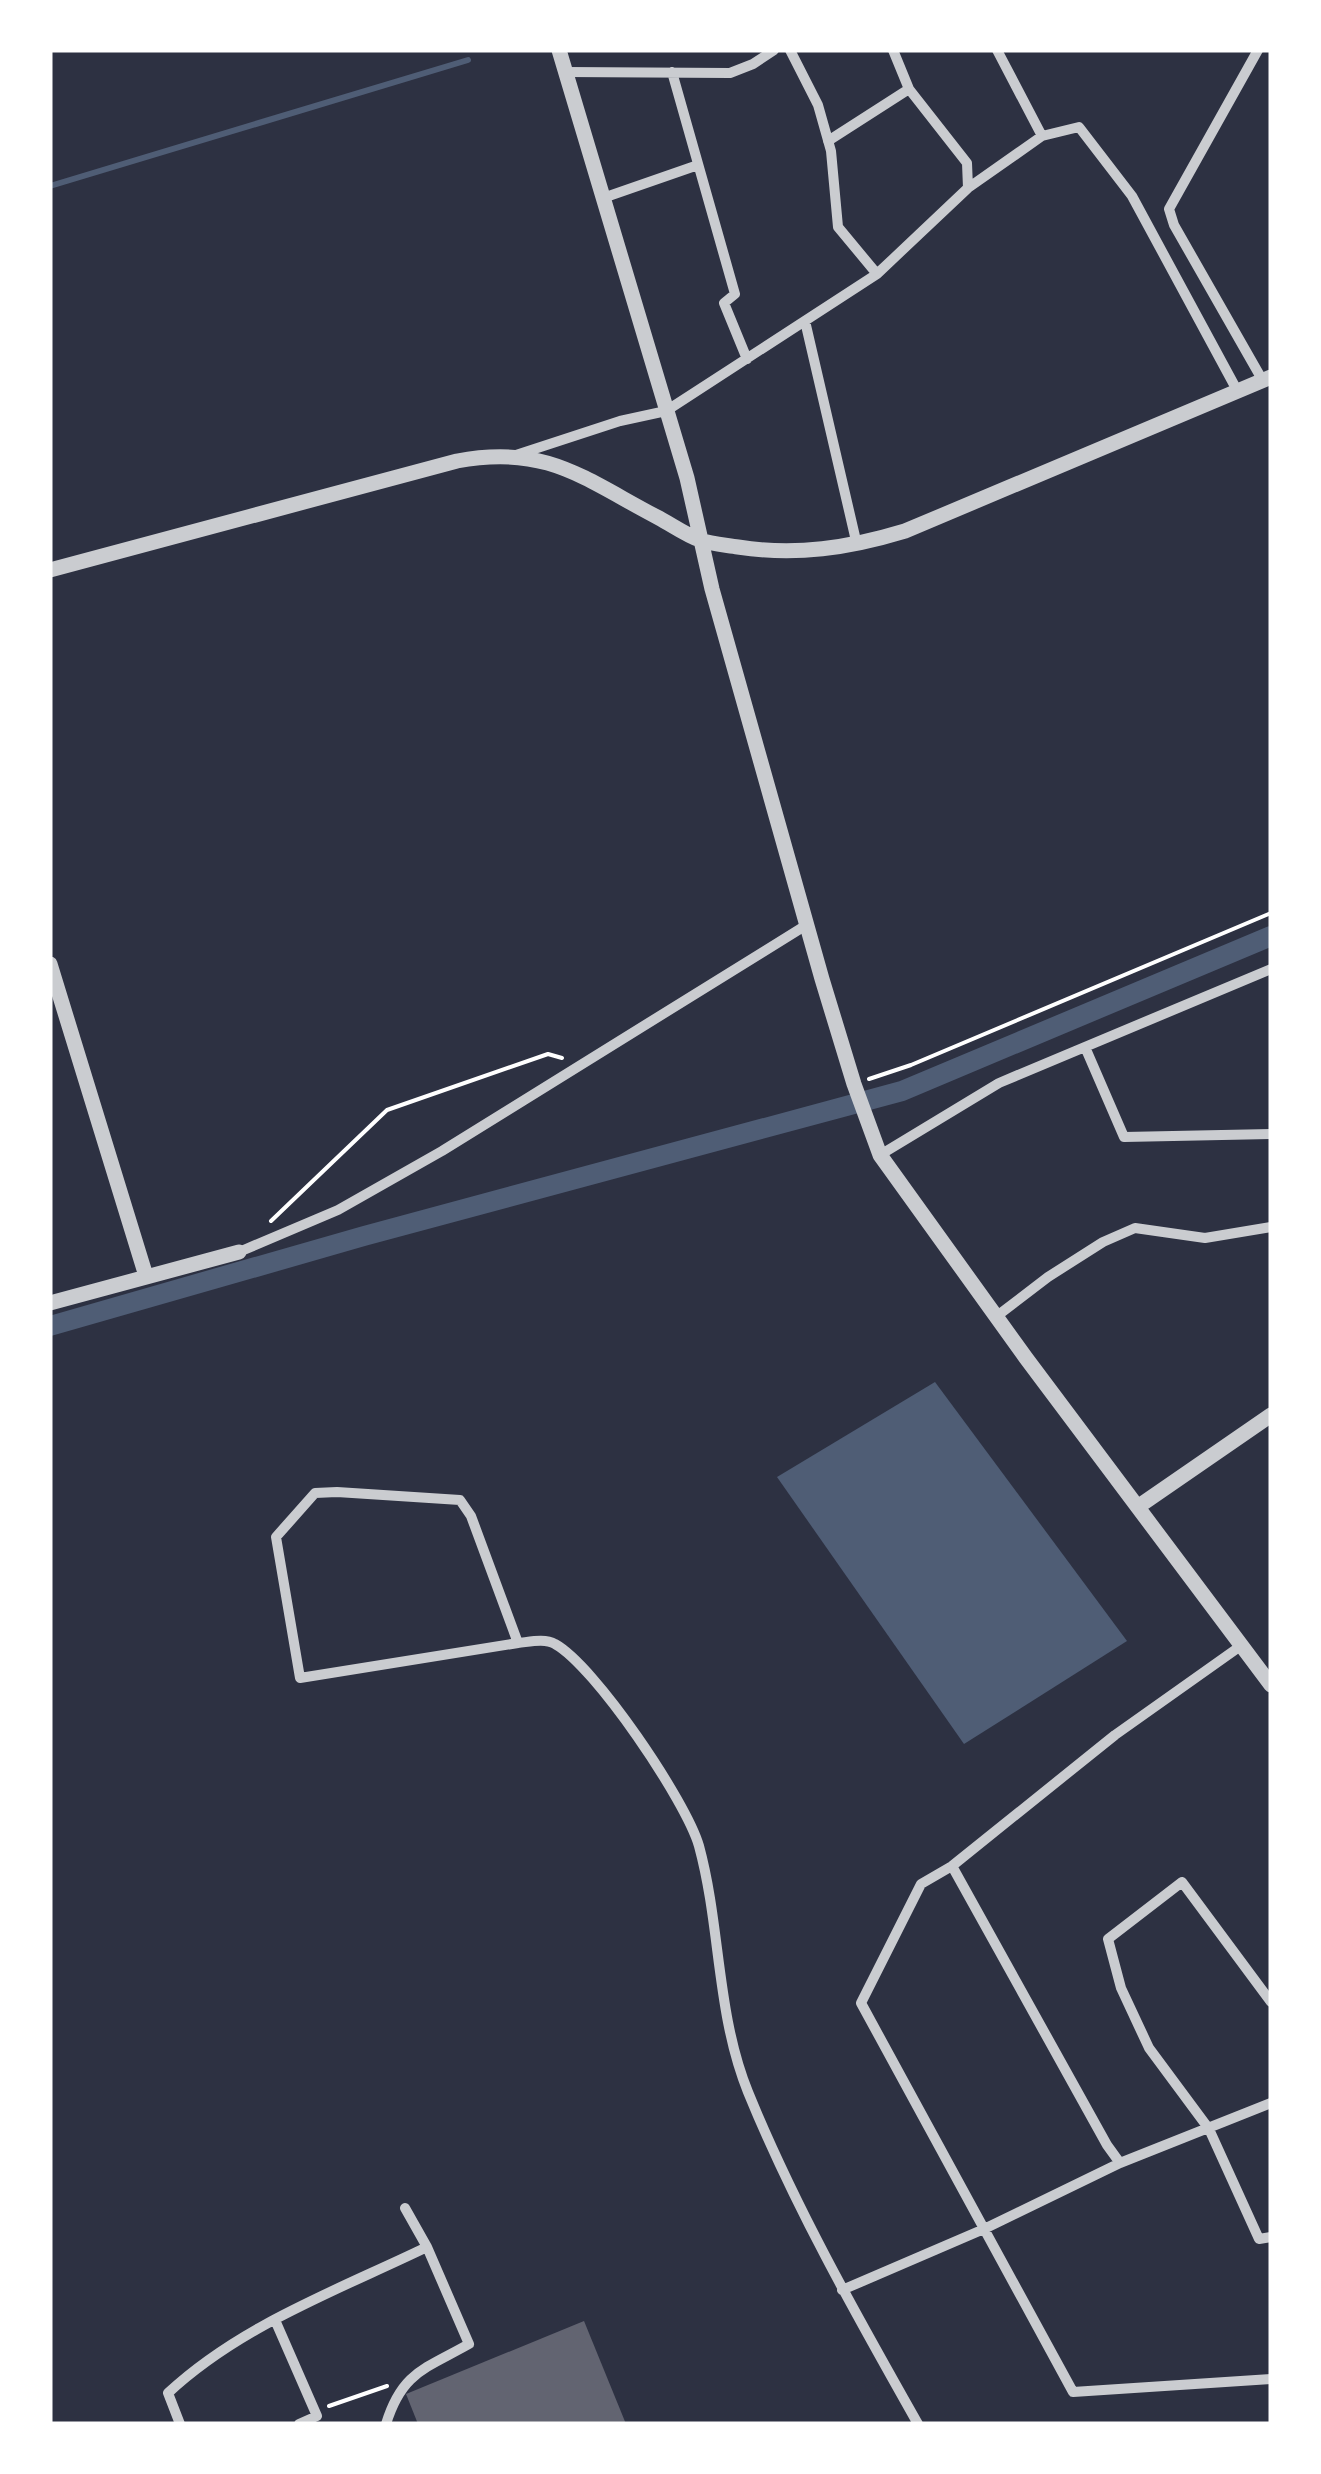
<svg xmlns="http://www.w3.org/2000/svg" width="1321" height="2474" viewBox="0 0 1321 2474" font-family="'Alegreya Sans',sans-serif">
<rect width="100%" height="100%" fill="#2d3142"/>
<path fill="#4f5d75" d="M935,1382l192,259 -163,103 -187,-267z"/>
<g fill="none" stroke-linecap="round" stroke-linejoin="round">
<path stroke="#4f5d75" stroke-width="6" d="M50,186l418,-126"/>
<path stroke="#4f5d75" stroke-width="20" d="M50,1326l314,-90 538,-145 369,-155"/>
</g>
<path fill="#626471" d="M584,2321l42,103h-208l-12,-30z"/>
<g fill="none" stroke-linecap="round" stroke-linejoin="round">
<path stroke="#fff" stroke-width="4" d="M869,1079l42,-14 360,-152
M271,1221l116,-111 161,-56 14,4
M329,2406l58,-20"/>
<path stroke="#caccd0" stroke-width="10" d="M790,50l28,55 13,46 7,76 39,47
M997,50l45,86
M1258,50l-89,159 5,16 89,156
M566,72l164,1 23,-9 21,-14
M672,72l63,222 -11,9 23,56
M828,141l81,-52
M968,188l74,-52 37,-9 53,69 106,196
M603,198l95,-33
M805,321l52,224
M516,455l104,-34 46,-10 211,-137 91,-86 -1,-25 -58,-74 -16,-39
M1085,1047l39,90 147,-3
M880,1155l119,-72 272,-114
M239,1252l99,-42 104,-59 366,-227
M997,1316l51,-39 55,-35 32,-14 70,10 66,-11
M337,1492l123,8 11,16 47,127 -218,35 -24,-141 39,-44z
M518,1643c11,-1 27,-5 37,1 40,22 131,157 144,202 22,81 17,167 49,246 47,115 109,224 170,332
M1242,1645l-127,90 -163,131 -31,18 -60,119 212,389 198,-13
M952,1866l155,279 13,18
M1271,2002l-89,-120 -74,57 13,49 28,60 60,81 50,110 12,-2
M405,2208l22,39
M842,2290l142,-61 136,-66 151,-60
M275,2320l42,96 -18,8
M180,2424l-12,-31c73,-68 170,-103 259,-146l42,97c-44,25 -67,28 -83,80"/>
<path stroke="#caccd0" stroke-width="15" d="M559,50l128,428 25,111 110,390 32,105 26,71 146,203 245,327
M50,570l407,-109c90,-17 127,18 202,57 13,7 27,17 41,22 11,4 26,5 38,7 58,9 111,1 167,-16l366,-154
M50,964l96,312
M50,1303l189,-51
M1139,1506l132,-91"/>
</g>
<rect width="1321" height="2474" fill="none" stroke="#ffffff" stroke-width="105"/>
</svg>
